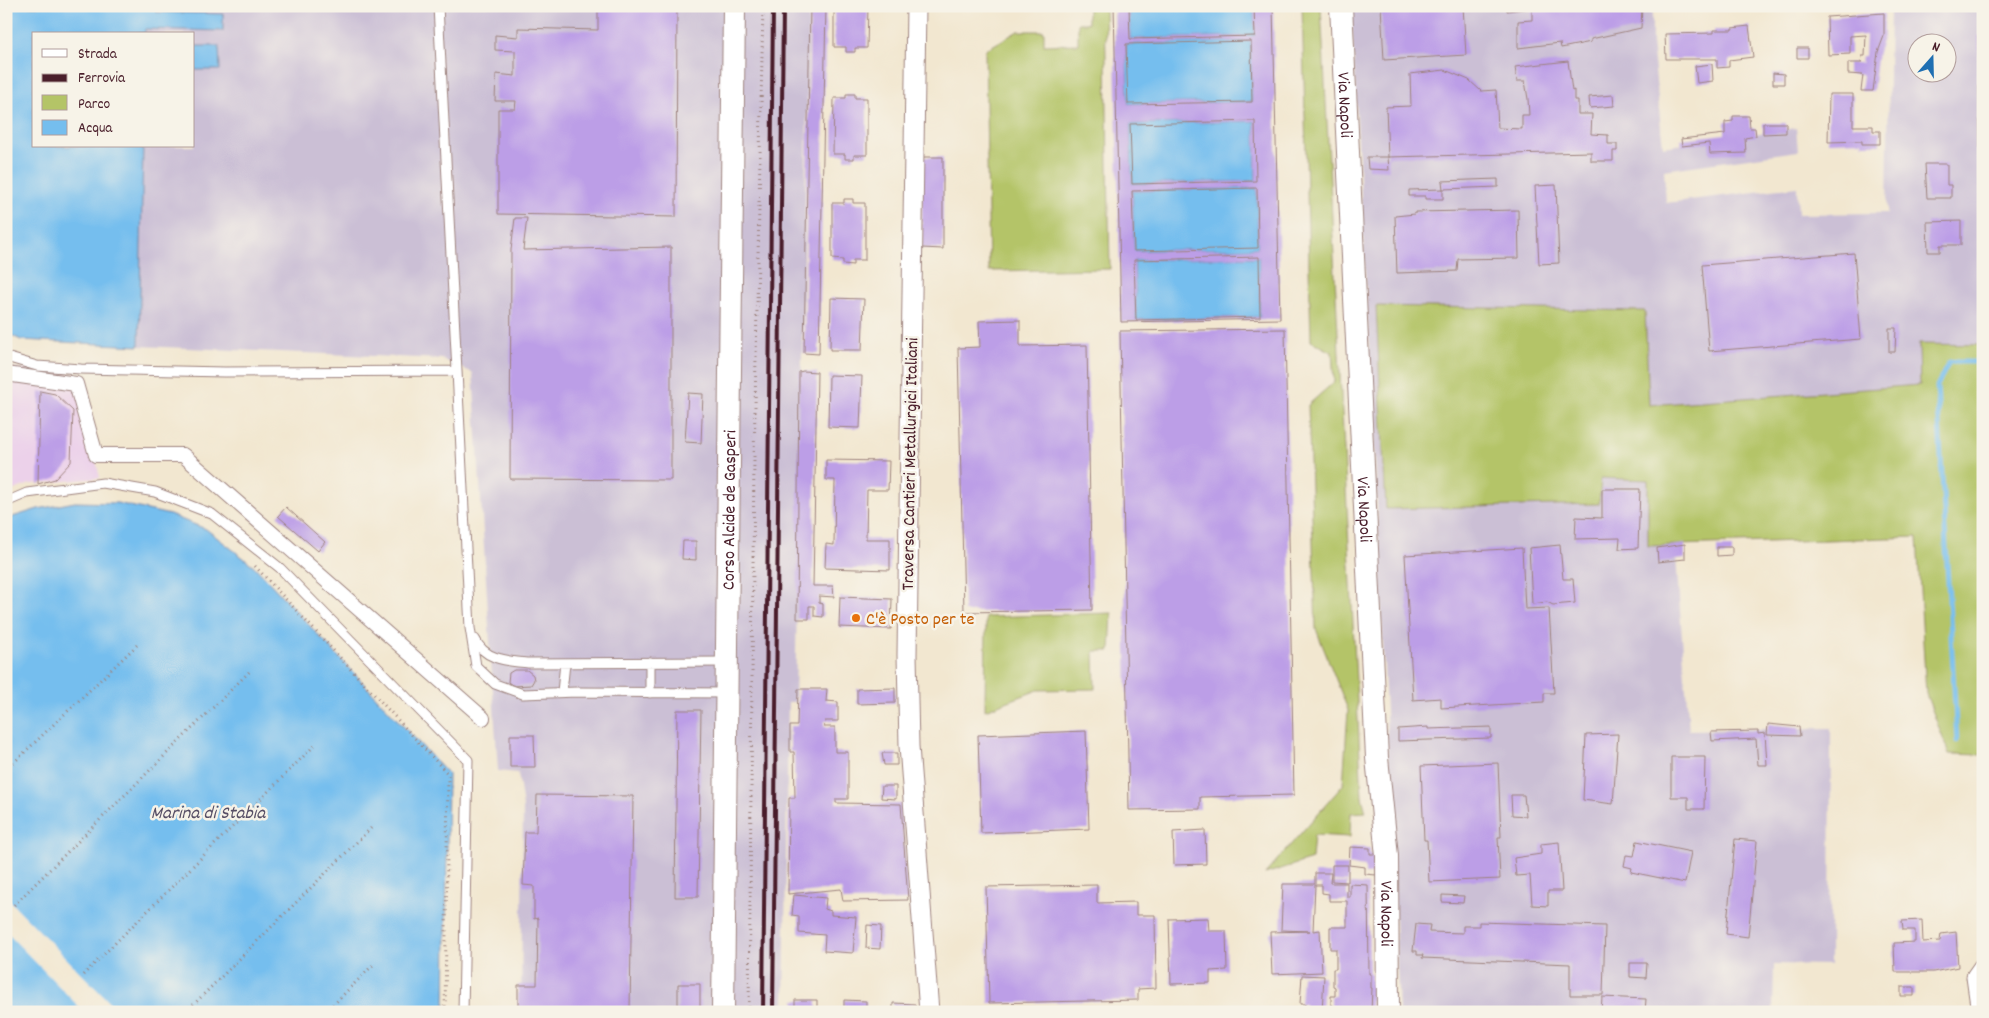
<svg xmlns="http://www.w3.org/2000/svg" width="1989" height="1018" viewBox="0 0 1989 1018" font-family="Dekko,sans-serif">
<rect width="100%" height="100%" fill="#f7f3e8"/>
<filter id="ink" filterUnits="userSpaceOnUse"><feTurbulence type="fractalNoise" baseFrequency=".02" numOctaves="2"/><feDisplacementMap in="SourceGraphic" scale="10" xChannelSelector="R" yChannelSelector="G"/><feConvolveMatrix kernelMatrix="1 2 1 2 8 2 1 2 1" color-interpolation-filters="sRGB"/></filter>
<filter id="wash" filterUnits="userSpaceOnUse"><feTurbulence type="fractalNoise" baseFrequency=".0096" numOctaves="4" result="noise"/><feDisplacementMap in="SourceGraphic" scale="20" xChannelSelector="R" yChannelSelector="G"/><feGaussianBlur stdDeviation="1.12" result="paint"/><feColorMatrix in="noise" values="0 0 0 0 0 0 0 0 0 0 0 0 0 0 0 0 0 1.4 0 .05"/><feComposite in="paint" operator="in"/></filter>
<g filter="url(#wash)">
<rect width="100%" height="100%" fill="#f2e7d0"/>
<path fill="#ecd1ea" d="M6,367l70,8 24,103 -70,6 -24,9z"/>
<path fill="#cbbfd5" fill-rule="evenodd" d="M156,6h653l-14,696h-7l-4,310h-263l2,-205 -5,-34 -20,-2 -25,-398 -31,-14 -303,-13 4,-200h51v-76h26l-1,-24h-25v-12h-49v-5l78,1v-16l-67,-2z
M1351,6h301v36l11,105 133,-19 2,23 -134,19 2,33 131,-16 1,27 89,-1 3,-207h93v339l-63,-1 1,41 -273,20 -272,-99 223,198 1,-26 48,2v66l27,-2 14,186 142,-2 -1,237 -56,-1 -1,48h-374l-23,-531zM1916,42h30v30h-30z"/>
<path fill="#b4c467" stroke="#7f7249" d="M1088,6h17l5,263 -121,2 -4,-221 33,-19h26v14l34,-1v-21h10z
M1302,6h19l41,791 4,15 -15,1 -1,24 -36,-2 -2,24 -47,15 78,-89 5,-75 -32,-81 -8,-224 26,-23 -2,-30 -21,-11z
M1376,306l269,5 4,94 271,-20 -1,-41 64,1v410l-34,-1 -23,-60 -9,-157 -269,9v-66l-47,-2 -2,26 -213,5z
M1112,613l-2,38h-16l1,38 -57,1 -53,20 1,-93z"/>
<path fill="#75beee" stroke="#606e8c" d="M6,6h150v6l67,2v17l-78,-2v5h-111v112h109l-4,200 -118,-6 -15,-7z
M1129,6h125l1,30 -125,3z
M1251,41l1,61 -124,2 -2,-60z
M194,46h25l1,24h-26z
M1255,121l1,60 -124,3 -2,-60z
M1257,188l1,60 -124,3 -2,-60z
M1259,257l1,60 -124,3 -2,-60z
M6,414h5l-2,68h-3z
M75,502l42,1 53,12 36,14 48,37 194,208 -3,238h-439v-493l32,-10z"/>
<path fill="#f2e7d0" d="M6,897l8,8 105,107h-35l-78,-80z"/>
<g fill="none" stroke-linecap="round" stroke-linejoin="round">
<path stroke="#75beee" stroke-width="5" d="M1957,741l-20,-355 12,-24h34"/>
</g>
<g id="blocks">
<path fill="#bc9ee7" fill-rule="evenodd" d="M598,6h79l-1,211 -178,-3v-105h17l1,-8h-21l1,-27 19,2v-25l-20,-1v-15l23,2v-9l80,2z
M810,6h16l-7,348 -15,-1z
M834,6h34l-1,42h-12v4h-9v-5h-12z
M1114,6h15l1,33 125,-3 -1,-30h19l7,313 -159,3zM1251,41l1,61 -124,2 -2,-60zM1255,121l1,60 -124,3 -2,-60zM1257,188l1,60 -124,3 -2,-60zM1259,257l1,60 -124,3 -2,-60z
M1381,6h82l3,49 -82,5z
M1507,6h135l-1,22 -50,11v3l-30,6 -1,-5 -42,5v-27l14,-1v-12l-25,3z
M1884,13v23l-6,16 -5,39h-12l2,-16 -15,-1v-11h13l1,-7h3l1,-21 -16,1v18l-22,1 -1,-38z
M1749,26l4,31 -24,3v7l-12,1v-9h-51l-1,-25 49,-1v-3h18v-2z
M1978,35h5v178h-2z
M1797,48h11v10h-11z
M1568,61l4,30 2,-1v10h4v14h14l-1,20 17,1v9h9v7h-4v10h-22v-9l-203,5 1,13 -21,-1 -1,-12h21l-2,-50 25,-1 -1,-32 35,-4 24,10 12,11 15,-1 2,38 24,1v-14h7l-1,-16 -3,-18h-8l-2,-14z
M1712,64l1,17 -16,2 -2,-17z
M1773,73l11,1v10h-11z
M846,94h9v4h12v57h-13v4h-9v-5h-12l1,-56h12z
M1829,94h24v32h20v5h7v13h-18v-3l-34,1z
M1613,95l1,11 -24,2 -1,-11z
M1733,116h16l1,12h5l1,8 -11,2 1,15 -36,1 -1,-11 -27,3 -1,-7 44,-5v-12l8,-1z
M1763,123h23v10l-23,1z
M922,157h21v92l-21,-1z
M1925,164h22v21h4v13h-24z
M1498,179v8l-55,2v10h-18v-3h-16v-6l34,-1 -1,-8z
M1556,185l3,78 -20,1 -4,-78z
M844,199h9v4h12v57h-12v5l-10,-1v-4l-11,-1v-56h12z
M1518,210l1,48 -61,1 -1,12 -60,2 -2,-57 20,-2v-2z
M515,218h12l-4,32 148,-3v233l-161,-1 1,-229z
M1961,221v24h-21v7h-12l-1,-30z
M1854,253l7,86 -152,12 -7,-86z
M831,298l33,1 -2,51h-32z
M1020,320v26l67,-1 5,265 -128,2 -6,-264 22,-1 -1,-26z
M1889,328h7l-1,24h-6z
M1285,329l9,466 -94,2v12l-71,1 -9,-479z
M803,371l14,1 -4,214h20l1,11 -15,-1v7l4,1v13l-9,-1v-10h-5v13h-12l2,-247z
M829,375l33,1 -2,52 -32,-1z
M40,391l15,3 18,17 -2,51 -16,17 -17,5z
M688,393l15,1 -2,49 -16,-1z
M826,460l63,1 -1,29h-21l-1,49h24v31l-65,-2 1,-24 8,1 1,-65h-9z
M1602,489h38l-2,59 -19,1 1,-11 -45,1 1,-22 26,1z
M286,507l39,35 -7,9 -40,-35z
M683,541h13v19l-14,-1z
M1685,544v15l-27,3 -1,-14z
M1560,545l3,34h10l2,24 -22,2 -6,-3 -15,2 -3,-56z
M1717,547h15v8l-15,1z
M1522,548l3,61 24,-1 5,85h-10v9l-103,6v-10l-28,2 -8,-145z
M840,597l52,2 -1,30 -52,-2z
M514,670h13l6,5 1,5 -3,5 -18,1 -5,-4 1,-9z
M895,688v15l-38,1v-15z
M798,689h29l-1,12 12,1v19h-13l-1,6h11v25h13v47h-12v4l65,1 7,96 -65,1 -2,-12 -53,5 1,-96h6l-1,-46h-4v-26h7z
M677,710h24l-3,187h-23z
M1768,724l31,3 1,9 -33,-1z
M1428,727v2l63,-2v11l-93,3v-12z
M1086,731l3,98 -108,4 -3,-98z
M1758,731v3l7,-1 2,32h-9l-2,-26 -44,2 -1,-9z
M1618,734l-5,70 -30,-4 3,-65z
M510,735h24l1,32h-25z
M882,753h15v12h-13z
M1671,757h34l-1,52h-16v-12h-17z
M1498,763l3,74h-3l2,42 -71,3 -2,-42h-3l-3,-74z
M882,786h14v13l-15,-1z
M537,795l96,1 -3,216h-112v-27h19l1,-67 -4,1v-33l-11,-1 2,-53h11z
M1511,795h13l2,21 -14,-1z
M1205,830l1,34 -32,1 -1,-33z
M1735,839l22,2 -9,96 -22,-3z
M1637,841l54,11 -6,31 -54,-11 1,-4 -8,-2 2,-11 8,1z
M1559,842l3,49h-14v15l-16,-1 -2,-30 -14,1 -2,-18 27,-4v-10z
M1350,847l20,1v6h7l-1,21 -11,-1v-7l-16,-2z
M1332,865h16v17l-16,-1z
M1315,873h16l-1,10h17v14h3v-13l18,1 1,89h2v14h1l-1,24h-38v-7h-2v-9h4v-9l-2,-1v-17h3v-20h-6v-22h17v-26h-18v-7l-7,-1v-8h-7l-2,46 7,-1 2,42 -50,2 -2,-42 40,-1 -29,-1 2,-46h32z
M1097,885v18l39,-1v13h19l1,73 -18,1v11l-149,3 -3,-116z
M794,895l32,3 -1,11 6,2v4l25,2 -3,36 -29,-2 1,-16 -26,-2v-17l-7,-1z
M1442,895l22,1 -1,7 -21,-1z
M1208,918l1,13h17l1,39 -17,1v12l-39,1 -2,-65z
M1922,920l1,22 17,-1 1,-7 15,-2 2,35 -25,5h-38l-1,-29 21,-1v-12h-12l-1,-9z
M1479,922l126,4 -2,69h-33v-31l-148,-6 1,-3h-6v-4h-4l3,-27 14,1 -1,7 34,1v-7h16z
M867,925l14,1 -1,23 -14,-1z
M1630,963h17l-1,15 -16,-1z
M1302,975l22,1 -2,36h-18l1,-8h-5z
M678,984h22v28h-22z
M1901,987h13v9h-13z
M1602,997l44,2 -1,13h-44z
M795,1000h22v12h-22z
M844,1000l22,1v11h-22z
M893,1003l22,1v8h-22z"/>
</g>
</g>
<g filter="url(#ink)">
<use href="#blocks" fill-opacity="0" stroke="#9e837e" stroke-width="1"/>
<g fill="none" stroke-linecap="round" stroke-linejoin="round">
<defs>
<path id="service" d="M438,6l19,365
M6,357l31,9 44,3 144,3 232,-1 13,257 6,38 19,18 28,10 54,-2 149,1
M6,502l21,-9 76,-10 52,9 57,22 68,54 188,192 -5,252
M475,639c9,21 33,22 53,24l199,-1
M650,662v31
M562,692l3,-29"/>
<path id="pedestrian" d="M6,374l70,10 20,71h87l300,263"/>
<path id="minor" d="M916,6l-9,649 2,91 20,266
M1981,1012l-5,-35 7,-10"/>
<g id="tertiary">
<path id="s1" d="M1341,6l36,752 10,98 1,156"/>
<path id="s2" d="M723,1012l11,-1006"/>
</g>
</defs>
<use href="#service" stroke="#9e837e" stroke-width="11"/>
<use href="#pedestrian" stroke="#9e837e" stroke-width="16"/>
<use href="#minor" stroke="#9e837e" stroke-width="21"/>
<use href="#tertiary" stroke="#9e837e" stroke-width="24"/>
<path stroke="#9e837e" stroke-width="3" stroke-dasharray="1 4" stroke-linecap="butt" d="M255,566l193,208 -3,238
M6,770l131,-125
M14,905l236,-234
M83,975l234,-232
M186,1012l185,-184
M326,1012l47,-47
M749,1012l5,-554 9,-452"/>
<use href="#service" stroke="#fff" stroke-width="9"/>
<use href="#pedestrian" stroke="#fff" stroke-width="14"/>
<use href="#minor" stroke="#fff" stroke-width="19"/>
<use href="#tertiary" stroke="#fff" stroke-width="22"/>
<path stroke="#4a1f2b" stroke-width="4" d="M763,1012l10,-1006
M773,1012l10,-1006"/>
</g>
</g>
<circle fill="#e8710a" stroke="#f7f3e8" stroke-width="2" cx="856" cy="618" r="5"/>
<g text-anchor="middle" stroke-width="5" stroke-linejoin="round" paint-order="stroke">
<g font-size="18" fill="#4a1f2b" stroke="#f7f3e8">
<text dy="6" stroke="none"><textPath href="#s1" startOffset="99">Via Napoli</textPath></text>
<text transform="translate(909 464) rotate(-89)" y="6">Traversa Cantieri Metallurgici Italiani</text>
<text dy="6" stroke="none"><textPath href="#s2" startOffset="502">Corso Alcide de Gasperi</textPath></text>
<text dy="6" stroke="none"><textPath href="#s1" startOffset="504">Via Napoli</textPath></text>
<text dy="6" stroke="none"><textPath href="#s1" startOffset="909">Via Napoli</textPath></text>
</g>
<g font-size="18" fill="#c56008" stroke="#f7f3e8" text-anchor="start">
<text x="866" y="624">C'è Posto per te</text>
</g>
<g font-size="19" font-style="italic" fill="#574f66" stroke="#f7f3e8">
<text x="208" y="818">Marina di Stabia</text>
</g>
</g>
<rect width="1989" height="1018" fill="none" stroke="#f7f3e8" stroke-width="25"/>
<rect x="32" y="32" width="162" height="115" fill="#f7f3e8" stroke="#b29e9c"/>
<rect x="42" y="49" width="25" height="8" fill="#ffffff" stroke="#b29e9c"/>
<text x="78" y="58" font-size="15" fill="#4a1f2b">Strada</text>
<rect x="42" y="74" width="25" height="8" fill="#4a1f2b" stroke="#b29e9c"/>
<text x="78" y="82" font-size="15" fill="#4a1f2b">Ferrovia</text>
<rect x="42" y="95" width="25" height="15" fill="#b4c467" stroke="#b29e9c"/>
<text x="78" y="108" font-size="15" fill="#4a1f2b">Parco</text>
<rect x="42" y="120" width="25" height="15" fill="#75beee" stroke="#b29e9c"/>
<text x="78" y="132" font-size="15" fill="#4a1f2b">Acqua</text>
<g transform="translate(1932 58) rotate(20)"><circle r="24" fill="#f7f3e8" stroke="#b29e9c"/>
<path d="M0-4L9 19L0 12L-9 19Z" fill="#1f6fb2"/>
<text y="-8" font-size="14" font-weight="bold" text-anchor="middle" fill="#4a1f2b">N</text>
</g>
</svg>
